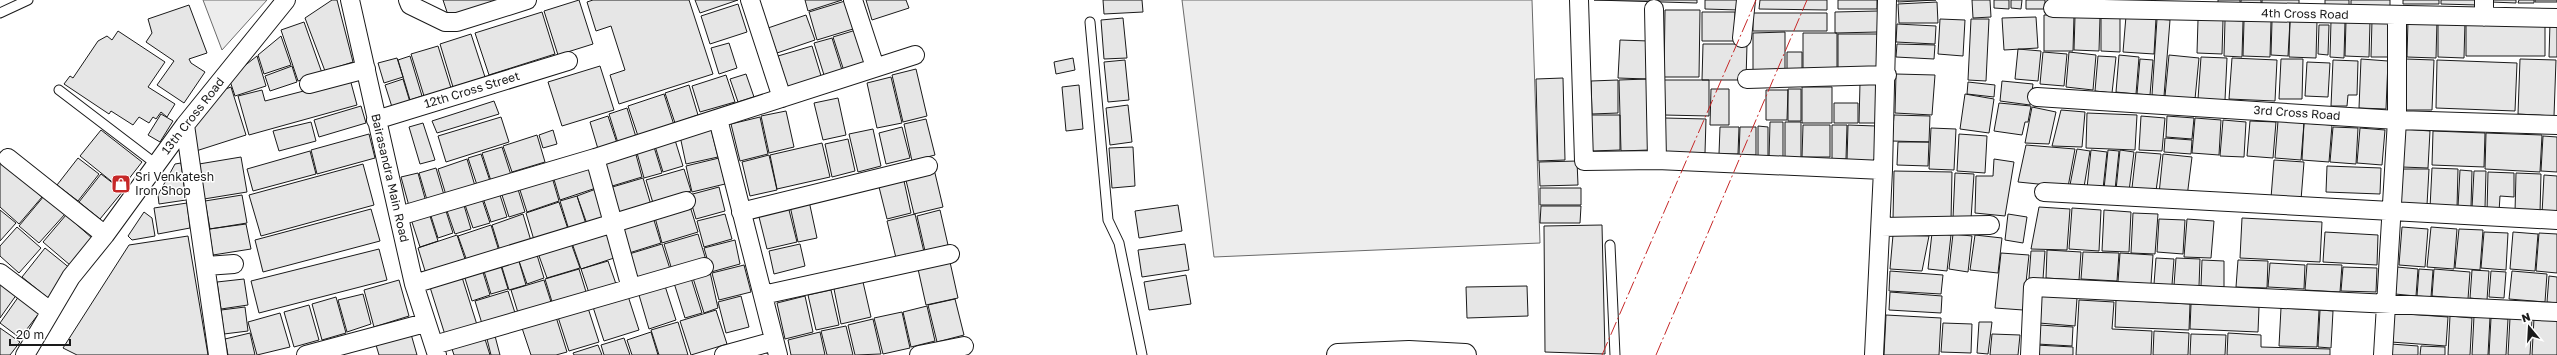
<svg xmlns="http://www.w3.org/2000/svg" width="2557" height="355" viewBox="0 0 2557 355" font-family="'Golos Text',sans-serif">
<rect width="100%" height="100%" fill="#fff"/>
<path fill="#ededed" stroke="#6a6a6a" d="M203,0h64l-45,50z
M1182,0h350l8,243 -326,14z"/>
<path fill="#e6e6e6" stroke="#1a1a1a" d="M332,0h5l16,62 -28,9 -20,-53z
M443,0h74l-67,21z
M579,0l14,44 -35,11 -14,-44z
M593,0h96l24,74 -94,30 -9,-29 15,-5 -14,-44 -15,5 -9,-29z
M695,0h43l-38,13z
M805,0h37l-34,11z
M866,0h40l3,8 -37,12z
M1103,0h39l1,12 -39,2z
M1594,0h103v3z
M1705,0h35l-1,10 -34,-1z
M1760,0h67v10l-68,-1z
M1838,0h39v9h-39z
M1898,0h38l-38,2z
M1972,0h18l1,17 -18,1z
M1994,0h15v9l-15,-1z
M2011,0h11l-1,9 -10,-1z
M2026,0h19v9h-19z
M2218,0h22v7h-22z
M2241,0h20v6h-20z
M2262,0h37v8l-37,-1z
M2325,0h24v7l-24,-1z
M2351,0h39v6l-39,-1z
M2403,0h36v4h-36z
M2441,0h36v5l-36,-1z
M2491,0h25v3l-25,-1z
M2519,0h15v3h-16z
M2535,0h22v2h-22z
M845,1l8,28 -36,11 -8,-28z
M1937,2l1,21h-39l-1,-19z
M738,4l9,28 -37,12 -9,-28z
M189,5l18,48 -18,6 2,4 14,9 -21,31 -27,-18 17,-24 -28,-19 6,-9 -4,-14z
M1665,10h35l-1,67h-35z
M1878,11v21l-43,1v-21z
M542,12l13,42 -66,21 -14,-42z
M1702,12h33v29h-33z
M1753,13h74v18h-74z
M806,15l9,25 -38,13 -9,-25z
M2044,15h30l-1,36h-29z
M2075,16l25,1 -1,34 -25,-1z
M2101,16h19v36l-19,-1z
M2126,16l30,2 -2,36 -31,-2z
M2036,17l2,31 -34,2 -2,-32z
M1123,18l4,40 -23,1 -3,-39z
M1940,19l25,1 -2,36 -25,-2z
M1971,19h18l-3,62 -18,-1z
M2157,19l13,1 -6,76 -12,-1z
M2198,20h25l-1,34 -25,-1z
M2225,20l18,1 -1,36 -18,-1z
M2290,20l27,1 -1,37 -27,-1z
M2372,20l18,1 -1,36h-18z
M2408,20h29l-1,38 -29,-1z
M2244,21h27l-1,36 -27,-1z
M2272,21h18l-2,35 -17,-1z
M2331,21h14l-1,37 -14,-1z
M2346,21l24,1 -1,35 -24,-1z
M2438,21h27l-1,37 -26,-1z
M304,22l18,51 -24,8 -17,-51z
M2550,22h7v35h-8z
M2466,23h79v33h-79z
M1897,24l39,2 -1,18 -39,-2z
M2319,25h10l-1,30 -10,-1z
M856,30l11,34 -23,7 -11,-34z
M118,31l47,31 -17,25 27,17 -8,13 -6,-5 -5,7 -3,-2 -4,6 -10,-6 -6,8 -22,-14 -2,3 -45,-30 6,-8 3,2 25,-37 9,-5 5,4z
M1785,32v39h-32v-38z
M1803,33h34v37h-34z
M471,34l14,43 -32,10 -13,-43z
M1838,34h40v36h-40z
M281,36l10,29 -27,9 -6,-19z
M832,38l10,32 -18,5 -10,-32z
M1620,40l29,1 -2,38 -29,-1z
M729,43l8,25 -18,6 -8,-26z
M1703,44h44l-1,36h-44z
M1897,44l38,1 -1,14 -38,-2z
M438,46l13,42 -27,8 -13,-42z
M812,46l10,33 -34,10 -10,-33z
M2018,49l23,2 -3,30 -23,-2z
M1787,52h15v20h-15z
M2043,52l24,2 -3,32 -24,-2z
M2069,52l27,3 -3,35 -27,-3z
M2119,55l20,2 -3,37 -20,-2z
M2169,55l30,3 -4,41 -30,-3z
M257,56l9,30 -31,10 -6,-18z
M410,56l12,40 -12,4 -12,-40z
M2098,56l18,1 -4,36 -17,-2z
M2201,57l26,1 -2,42 -27,-1z
M397,58l6,19 -19,6 -6,-20z
M1073,58l2,12 -19,4 -2,-12z
M2232,58l45,2 -2,41 -46,-2z
M2140,59l13,1 -3,35 -13,-1z
M2281,59h22l-1,40h-23z
M2361,59l27,2 -2,48 -27,-1z
M2406,59l28,1 -2,50h-27z
M2520,59l36,1 -2,56 -36,-2z
M1125,60l4,40 -21,2 -4,-40z
M2333,60l25,1 -1,34h-9l-1,11h-16z
M2437,60l80,3 -2,48 -79,-3z
M2307,62l23,1 -2,34 -23,-1z
M292,66l5,16 -27,9 -5,-15z
M600,66l14,44 -52,16 -14,-44z
M916,69l11,47 -24,6 -11,-47z
M746,74l8,23 -16,5 -8,-23z
M1896,74l39,1 -3,40 -37,-2z
M726,75l9,27 -35,10 -8,-26z
M891,77l11,46 -25,5 -10,-45z
M1563,78l2,82 -27,1 -2,-82z
M350,79l7,26 -108,30 -11,-39 24,-6 3,11z
M403,79l7,23 -18,5 -7,-22z
M1647,79l2,71 -28,1 -2,-71z
M1618,80v33l-26,1 -1,-33z
M1664,80h45v36l-45,-1z
M2002,81l31,3 -3,21 -30,-4z
M1968,82l27,3 -1,12 -27,-3z
M1860,83l20,1 -1,39h-20z
M689,85l9,30 -23,8 -10,-30z
M1079,85l4,44 -17,2 -4,-44z
M231,87l15,48 -50,16 -5,-18 26,-41z
M1802,87h30v36h-30z
M1711,89h18v36h-19z
M1788,89h13v32h-13z
M1766,90h22l-1,30h-21z
M664,94l10,31 -36,11 -10,-30z
M1965,94l29,5 -5,34 -29,-4z
M838,98l8,37 -23,5 -9,-37z
M494,101l5,13 -62,19 -5,-12z
M1834,103h24v20h-24z
M1999,103l32,3 -3,16h-3l-3,13 -28,-4z
M1128,105l4,37 -22,3 -4,-37z
M361,106l5,17 -47,14 -5,-17z
M2032,107l24,5 -7,32 -24,-1z
M627,108l9,29 -18,6 -9,-29z
M2061,110l24,2 -3,35 -30,-1z
M786,111l8,36 -25,6 -8,-37z
M2087,113l50,2 -2,35 -49,-2z
M161,114l12,7 -13,21 -12,-7z
M1591,115h29v35l-28,1z
M1894,115l36,1 -1,26 -37,-1z
M608,116l9,27 -19,6 -8,-27z
M2141,116l24,2 -3,33 -23,-1z
M2167,116l27,2 -2,21 -26,-2z
M501,117l8,25 -63,20 -8,-26z
M760,117l8,37 -28,7 -9,-37z
M1665,118l41,1 -1,34h-41z
M2195,118l26,2 -2,35 -27,-2z
M926,119l9,36 -23,6 -8,-37z
M2223,120l23,2 -2,35 -24,-1z
M2250,121l26,1 -3,36 -26,-2z
M2278,121l26,2 -3,37 -26,-2z
M311,122l5,19 -37,10 -6,-20z
M1770,122h13v36h-14z
M1785,122h16v37h-16z
M423,123l12,37 -15,4 -11,-37z
M2304,123l28,2 -3,37 -27,-2z
M1803,125h27v32h-28z
M1832,125h15l-1,34h-14z
M1848,125l28,1 -1,35h-28z
M1758,126l10,1v30h-10z
M902,127l8,31 -24,6 -7,-31z
M1720,127h19l-1,27h-19z
M1740,127h16v28h-17z
M2333,127l25,1 -2,36 -26,-2z
M1931,128l25,1 -2,41 -25,-1z
M2360,128l25,2 -3,35 -25,-2z
M711,129l7,28 -32,7 -6,-28z
M873,129l8,37 -23,6 -9,-38z
M2403,129l27,2 -2,37 -26,-1z
M101,130l41,32 -21,27 -41,-33z
M553,130l4,14 -14,4 -4,-13z
M2433,131l52,2 -1,34 -52,-2z
M2486,133l56,2 -2,37 -55,-3z
M369,134l6,24 -58,16 -6,-24z
M1959,134l28,2 -2,37 -28,-2z
M537,135l8,27 -33,10 -9,-26z
M2543,136l14,1v35l-16,-1z
M2165,138l27,2 -1,14 -27,-2z
M848,139l7,32 -23,6 -7,-33z
M675,140l8,26 -20,6 -8,-26z
M1898,142h31l-1,24 -31,-1z
M822,143l8,34 -53,12 -7,-34z
M2026,145l49,4 -7,38 -50,-5z
M502,147l9,28 -20,6 -9,-28z
M654,147l8,26 -18,5 -7,-25z
M1133,147l2,39 -23,2 -3,-40z
M2077,149l13,2 -6,36 -14,-2z
M2091,150l16,2 -4,37 -16,-1z
M2108,150l11,1 -4,39 -11,-1z
M2120,150l14,2 -5,39 -13,-1z
M310,151l6,23 -63,17 -6,-22z
M635,151l7,26 -33,10 -7,-26z
M2136,152l25,2 -5,37 -24,-3z
M481,154l9,27 -13,4 -9,-27z
M2163,154l29,3 -5,40 -28,-3z
M769,155l8,35 -27,6 -8,-34z
M241,157l6,35 -43,7 -5,-35z
M78,158l21,16 -21,27 -21,-16z
M719,158l6,26 -33,8 -6,-26z
M467,159l8,27 -29,9 -8,-26z
M1994,159l20,3 -9,54 -30,-3 1,-37h17z
M2274,160l30,2 -3,38 -30,-2z
M0,161l42,36 -23,27 -19,-17z
M1577,161l1,24 -38,1 -1,-24z
M181,163l5,37 -27,4 -1,-9 17,-31z
M363,164l11,41 -113,31 -12,-41z
M588,165l8,23 -36,12 -7,-24z
M2327,166l54,2 -1,26 -54,-2z
M436,168l8,27 -17,5 -8,-27z
M2432,168l26,1 -1,39h-27z
M684,169l7,22 -38,12 -7,-23z
M934,169l9,38 -29,7 -9,-38z
M2402,169h27l-2,36 -26,-1z
M2460,170l12,1 -1,36h-13z
M1894,171l58,1 -1,49 -58,-2z
M2474,171h12l-1,37h-13z
M2488,172l26,1v24l-14,-1 -1,16 -12,-1z
M418,173l8,29 -17,4 -8,-29z
M1955,173l19,1 -3,45 -18,-1z
M2516,173l25,1 -1,39 -25,-1z
M101,174l22,17 -23,28 -21,-17z
M2544,175l13,1v38h-15z
M552,177l7,24 -32,11 -8,-25z
M643,178l8,27 -34,10 -8,-27z
M904,181l7,32 -24,6 -8,-32z
M517,186l8,26 -16,5 -8,-25z
M719,187l6,24 -29,8 -7,-24z
M1540,188h41v17h-41z
M596,189l9,29 -18,6 -10,-28z
M499,192l8,25 -16,5 -8,-24z
M242,195l5,28 -37,6 -5,-28z
M44,196l21,18 -26,29 -20,-17z
M481,196l9,27 -17,5 -9,-26z
M577,196l9,28 -17,6 -9,-29z
M809,201l8,37 -19,4 -8,-36z
M463,202l8,27 -16,5 -9,-26z
M559,202l9,27 -34,11 -8,-27z
M187,203l3,25 -32,6 -4,-26z
M689,203l9,29 -36,11 -8,-29z
M1178,205l4,26 -43,7 -4,-27z
M788,206l9,36 -30,7 -9,-36z
M1541,206h40l-1,17h-40z
M2039,207l31,2 -3,41 -36,-1z
M445,208l8,25 -15,5 -8,-25z
M2072,208l29,2 -2,41 -30,-2z
M371,209l9,32 -117,31 -8,-32z
M0,210l16,13 -16,18z
M940,210l8,35 -23,6 -8,-35z
M2104,210l27,2 -2,40 -27,-1z
M144,212l8,6 3,18 -23,4 -4,-4z
M429,213l9,28 -18,6 -9,-28z
M2133,213l25,1 -3,40 -24,-1z
M523,214l8,27 -31,10 -8,-26z
M725,214l7,25 -28,8 -7,-26z
M915,214l9,38 -28,6 -9,-37z
M2008,214l19,3 -4,26 -18,-3z
M66,215l27,24 -23,26 -27,-23z
M653,217l8,26 -32,10 -9,-26z
M2242,218l80,4 -2,40 -80,-4z
M2159,219l26,1 -2,34 -26,-2z
M2187,219l27,2 -3,37 -27,-1z
M246,224l5,25 -38,6 -4,-26z
M491,225l8,26 -32,10 -9,-25z
M1602,225l3,129 -60,-2 -1,-126z
M17,227l24,21 -22,25 -19,-17v-10z
M2402,227l26,2 -3,38 -26,-2z
M2431,227l26,2 -3,40 -27,-2z
M2459,229l24,1 -3,40 -25,-2z
M609,231l8,26 -36,12 -9,-26z
M2325,232l53,3 -1,30 -54,-3z
M2484,232l24,1 -2,37 -25,-2z
M2513,232l25,2 -3,37 -25,-2z
M1932,233l19,2 -4,36 -19,-2z
M2539,233l18,1v39l-21,-2z
M698,234l8,26 -34,10 -8,-26z
M1953,234l19,2 -4,36 -19,-3z
M457,235l9,27 -40,12 -8,-26z
M1893,235l36,1 -7,35 -32,-2z
M1975,235l27,3 -4,35 -28,-3z
M188,236l20,119h-131l-14,-7 66,-103z
M735,240l5,24 -29,8 -7,-24z
M571,243l9,25 -33,10 -9,-25z
M662,244l8,25 -34,11 -7,-26z
M800,244l5,22 -31,8 -5,-23z
M1185,244l4,26 -47,7 -4,-27z
M45,248l26,21 -23,29 -26,-21z
M379,249l8,31 -128,33 -8,-32z
M2047,250l34,2 -2,28 -33,-2z
M2031,251h14l-2,28 -14,-1z
M2083,252l36,1 -2,28 -36,-2z
M2001,253l28,2 -6,55 -28,-2z
M2120,253l33,2 -2,29 -33,-2z
M537,255l7,23 -17,6 -8,-23z
M518,258l8,27 -17,5 -8,-26z
M2156,258l18,1 -2,26 -18,-1z
M2176,258l24,1 -1,27 -25,-1z
M2202,260l22,1v26l-23,-1z
M2238,260l30,1 -1,27 -31,-1z
M608,261l8,23 -27,9 -8,-24z
M950,262l8,36 -32,7 -8,-36z
M500,263l8,26 -17,5 -8,-26z
M2270,263l35,2 -1,24 -36,-2z
M2307,264l35,1 -2,27 -35,-2z
M744,265l7,27 -32,8 -7,-27z
M2343,267l34,1 -1,24 -35,-1z
M2397,267l21,2 -2,27 -21,-2z
M482,269l8,26 -18,6 -8,-26z
M579,269l8,26 -34,10 -8,-26z
M2419,269l14,1 -2,27 -14,-1z
M2434,269l36,3 -2,27 -36,-3z
M2472,270l17,1 -2,29 -17,-2z
M1890,271l53,4 -2,19 -52,-3z
M2491,271l15,1 -2,26 -15,-1z
M2512,271l35,3 -2,28 -36,-3z
M710,272l8,36 -14,5 -11,-35z
M461,274l17,54 -32,10 -17,-54z
M1186,275l5,29 -42,6 -5,-28z
M2549,276l8,1v26l-10,-1z
M691,278l11,35 -17,5 -11,-35z
M244,279l4,26 -27,4 -4,-27z
M399,280l10,36 -35,11 -10,-37z
M544,280l8,25 -33,11 -8,-26z
M0,282l17,12 -17,24z
M863,282l8,35 -30,7 -7,-35z
M665,286l11,34 -27,9 -10,-34z
M1527,286l1,30 -61,2 -1,-31z
M831,290l8,35 -23,5 -8,-35z
M508,291l8,25 -33,11 -8,-26z
M1890,292l52,4 -1,17 -52,-3z
M363,294l8,30 -24,8 -9,-32z
M2041,295l36,3 -2,28 -36,-3z
M19,296l21,16 -20,26 -20,-15z
M628,296l11,34 -35,11 -11,-34z
M741,296l8,31 -23,6 -8,-31z
M805,296l8,36 -28,7 -8,-36z
M336,297l10,36 -24,7 -10,-36z
M955,299l9,36 -27,7 -9,-37z
M2079,300l35,2 -2,27 40,2 -1,24h-75z
M2116,300l74,4 -1,26 -74,-3z
M2191,304l68,3 -1,25 -68,-3z
M309,305l10,35 -25,7 -10,-35z
M927,306l8,35 -24,6 -8,-35z
M245,307l3,24 -24,3 -3,-24z
M588,308l11,34 -30,9 -11,-34z
M2281,308l38,2 -2,37 -38,-1z
M716,310l11,34 -36,11 -11,-34z
M2320,310l13,1 -2,37 -13,-1z
M902,312l8,36 -27,6 -9,-36z
M280,313l10,34 -33,8 -9,-33z
M2393,313l55,4 -2,29 -55,-4z
M1886,315l55,3 -2,37h-55z
M2450,316l22,2 -2,37h-22z
M2474,316l16,1 -2,38h-16z
M556,317l11,35 -11,3h-25l-9,-27z
M2491,318l17,1 -2,36h-17z
M2510,318l22,1 -2,36h-22z
M2534,318l23,2v35h-25z
M873,319l8,35 -26,1 -7,-30z
M678,322l10,33h-29l-8,-25z
M1979,322h13l-4,32 -11,-1z
M1943,323l29,1 -1,29 -30,-1z
M2039,325l34,2 -1,19 -35,-2z
M846,326l7,29h-26l-6,-24z
M0,328l20,14 -10,13h-10z
M2154,331l35,2 -1,22h-35z
M651,332l7,23h-26l-5,-15z
M820,332l5,23h-34l-3,-15z
M250,333l5,22h-27l-3,-16z
M2228,333l33,2v12l69,2v6h-103z
M411,334l6,21h-38l-3,-10z
M1992,334l28,1 -2,20h-28z
M2191,334l35,1 -1,20h-35z
M484,336l6,19h-36l-3,-9z
M495,336l5,19h-9l-4,-16z
M624,338l6,17h-26l-3,-10z
M2391,344l27,2v9h-28z
M598,345l4,10h-28l-1,-2z
M2036,345l37,2v8h-38z
M2421,346l24,1v8h-25z"/>
<g fill="none" stroke-linecap="round" stroke-linejoin="round">
<defs>
<path id="service" d="M0,13l28,-13
M1090,22l18,198 11,23 23,112
M59,90l97,74
M1610,245l5,110"/>
<path id="minor" d="M350,0l64,284 23,71
M408,0l2,5 35,17h12l70,-22
M750,0l32,98
M853,0l22,67
M1579,0l5,161 73,-1 226,10 -9,185
M2053,8l504,10
M1654,9l3,151
M2484,17v-17
M1742,38l4,-38
M1747,79l140,-4
M309,84l57,-15
M2037,97l360,23 160,5
M718,119l60,236
M376,120l192,-59
M185,125l33,230
M8,158l97,77
M595,158l36,130
M1883,170l4,-170
M2044,192l513,28
M741,212l187,-46
M399,216l196,-58 320,-103
M1881,227l109,-2
M206,266l28,-2
M0,273l50,38
M414,284l272,-83
M763,295l187,-41
M434,345l270,-78
M25,355l46,-78 34,-42 80,-110 101,-125
M306,355l119,-32
M724,355l50,-14
M919,355l45,-9
M2030,355l3,-68 524,25
M2383,355l14,-235v-104"/>
<path id="secondary" d="M1338,355l71,-3 56,3"/>
</defs>
<use href="#service" stroke="#1a1a1a" stroke-width="11"/>
<use href="#minor" stroke="#1a1a1a" stroke-width="20"/>
<use href="#secondary" stroke="#1a1a1a" stroke-width="24"/>
<use href="#service" stroke="#fff" stroke-width="9"/>
<use href="#minor" stroke="#fff" stroke-width="18"/>
<use href="#secondary" stroke="#fff" stroke-width="22"/>
<path stroke="#c62828" stroke-width="1" stroke-dasharray="14 3 2 3" stroke-linecap="butt" d="M1602,355l154,-355
M1656,355l151,-355"/>
</g>
<defs>
<symbol id="shop-square" viewBox="-11 -11 22 22"><rect x="-9" y="-9" width="18" height="18" rx="4" fill="#c62828" stroke="#fff"/><path d="M-5-2.5h2.3a2.7 3.5 0 0 1 5.4 0H5L5.5 6h-11ZM-1.5-2.5h3a1.5 2.3 0 0 0-3 0Z" fill="#fff"/></symbol>
</defs>
<g fill-rule="evenodd">
<use href="#shop-square" x="110" y="173" width="22" height="22"/>
</g>
<g text-anchor="middle" stroke-width="3" stroke-linejoin="round" paint-order="stroke">
<g font-size="12" fill="#1a1a1a" stroke="#fff">
<text transform="translate(2305 14) rotate(1)" y="4">4th Cross Road</text>
<text transform="translate(472 90) rotate(-17)" y="4">12th Cross Street</text>
<text transform="translate(2297 113) rotate(4)" y="4">3rd Cross Road</text>
<text transform="translate(193 116) rotate(-52)" y="4">13th Cross Road</text>
<text transform="translate(390 178) rotate(77)" y="4">Bairasandra Main Road</text>
</g>
<g font-size="12" fill="#1a1a1a" stroke="#fff" text-anchor="start">
<text x="135" y="181">Sri Venkatesh<tspan x="135" dy="14">Iron Shop</tspan></text>
</g>
</g>
<g transform="translate(2529 327) rotate(342)" stroke="#ffffff" stroke-width="3" paint-order="stroke">
<path d="M0-3L7 15L0 10L-7 15Z" fill="#1a1a1a"/>
<text y="-6" font-size="11" font-weight="bold" text-anchor="middle" fill="#1a1a1a">N</text>
</g>
<path d="M10 339v6h60v-6" fill="none" stroke="#1a1a1a" stroke-width="2"/>
<text x="16" y="339" font-size="12" fill="#1a1a1a" stroke="#ffffff" stroke-width="3" paint-order="stroke">20 m</text>
</svg>
